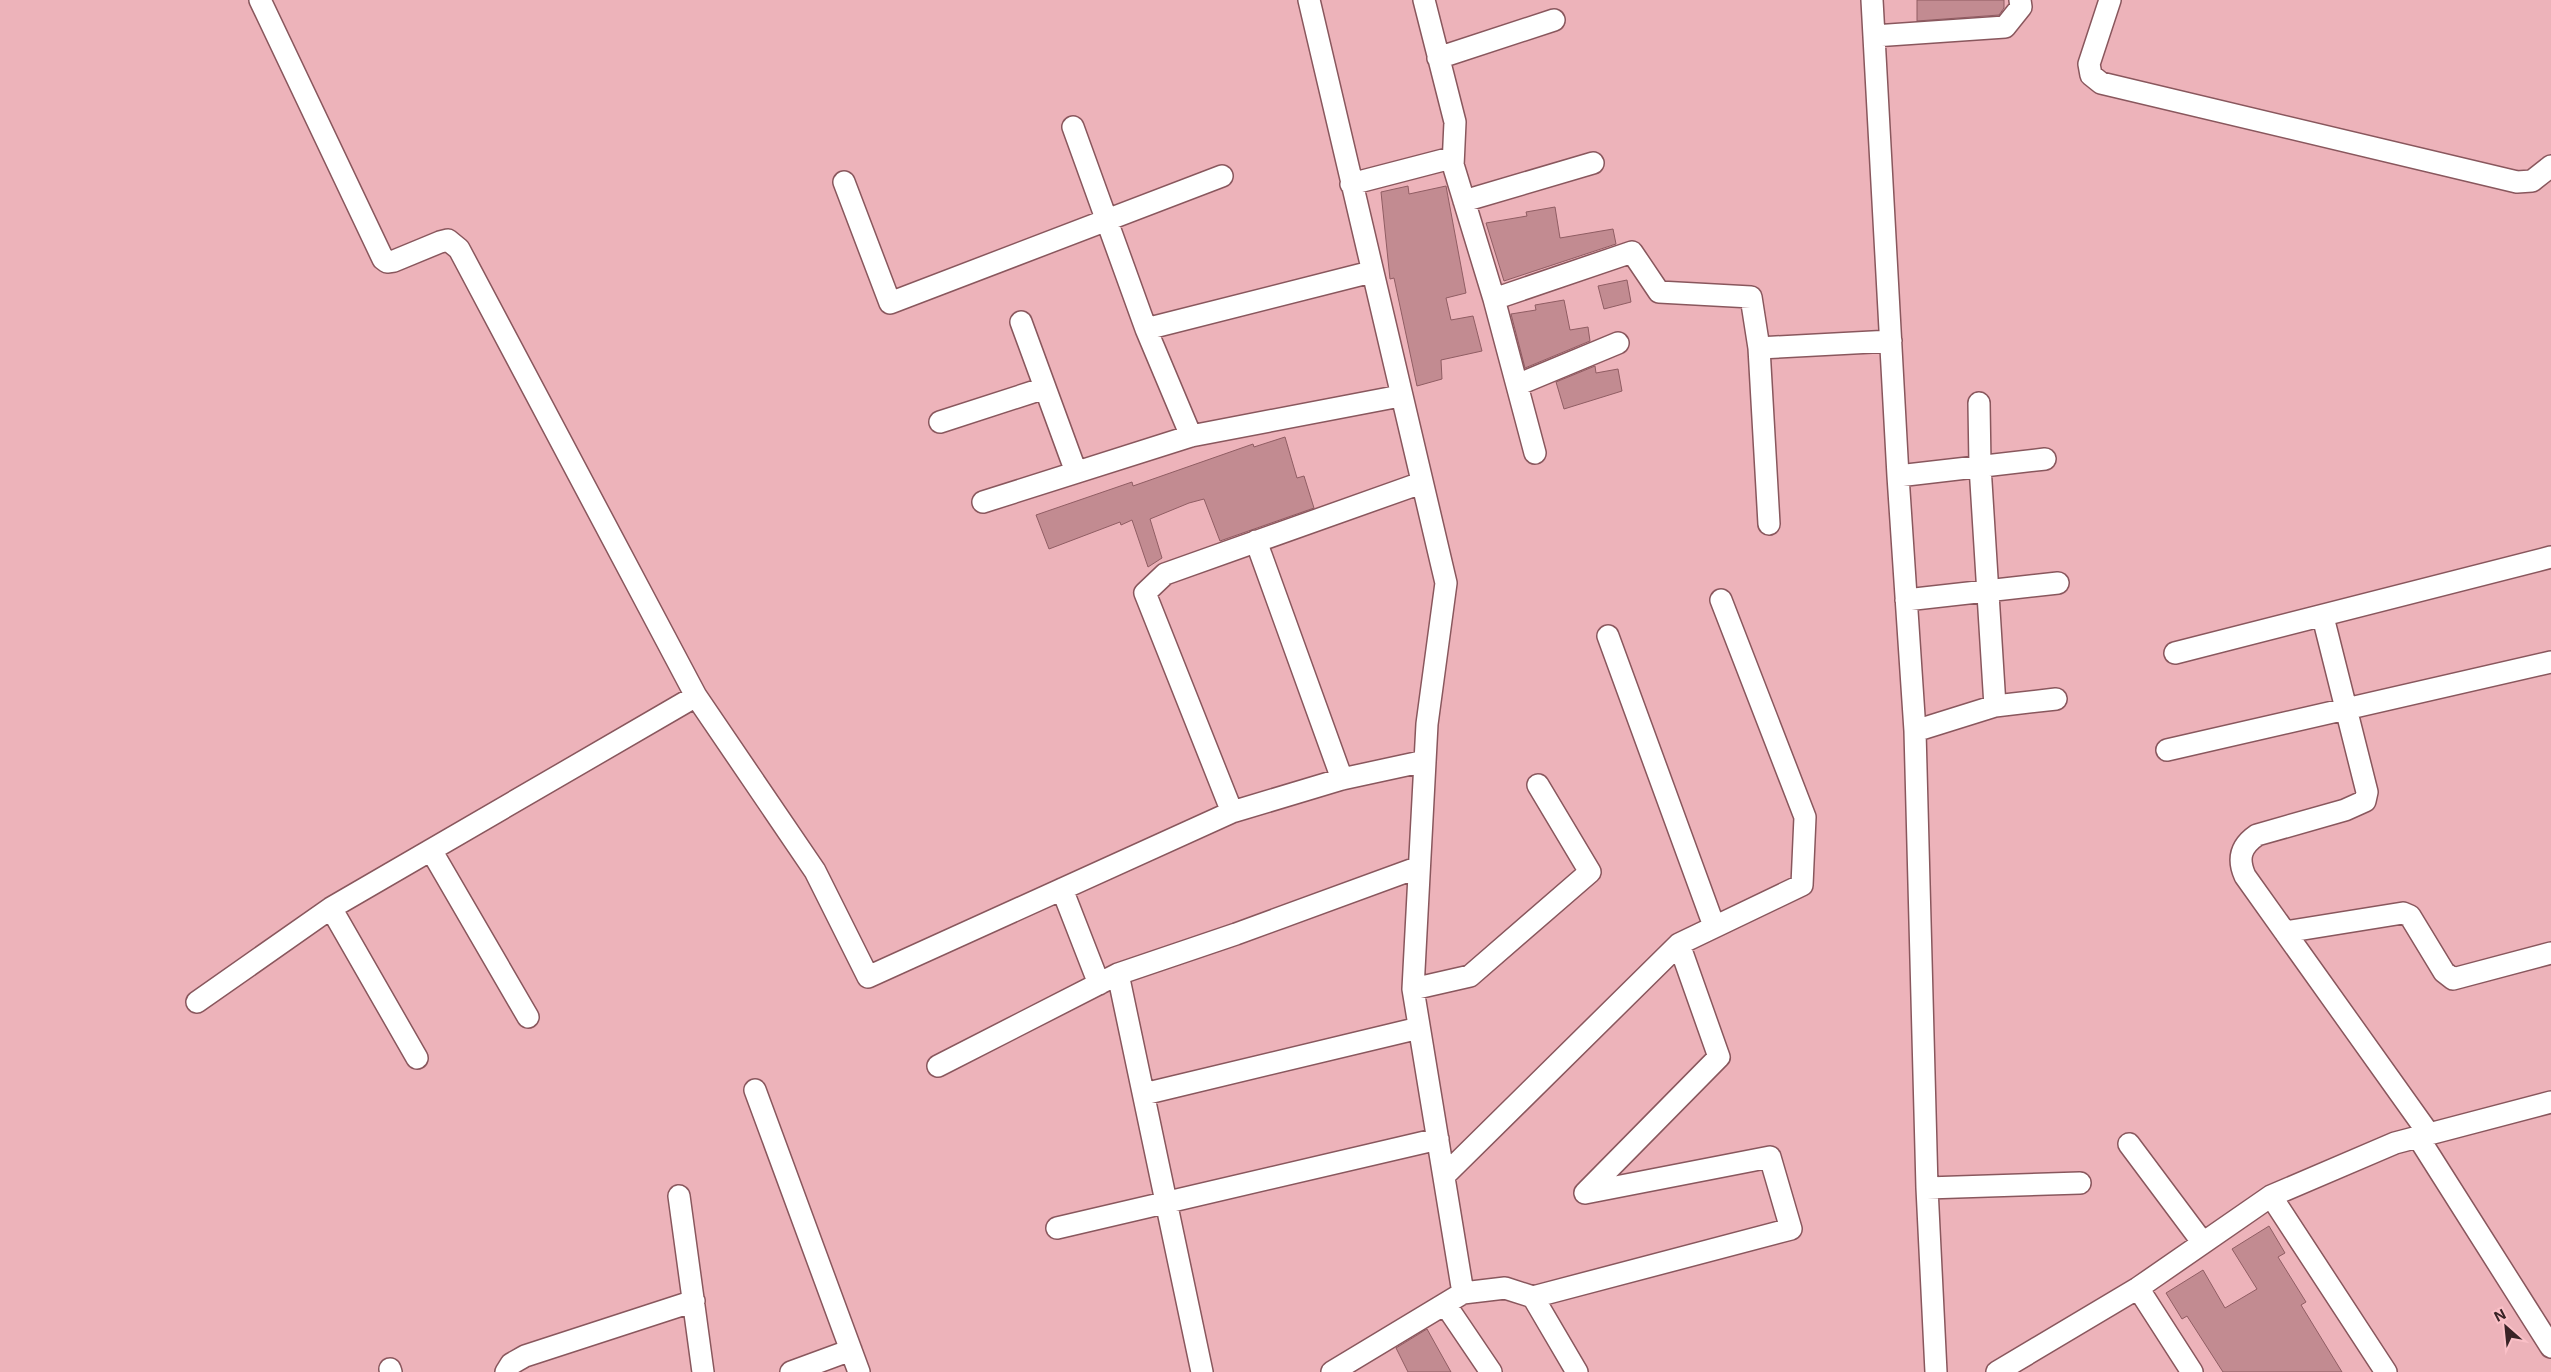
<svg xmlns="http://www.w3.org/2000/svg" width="2551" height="1372" viewBox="0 0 2551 1372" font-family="Inter,sans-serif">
<rect width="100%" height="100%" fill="#edb3ba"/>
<path fill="#c28b91" stroke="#905d63" d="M1917,0h87v8l-5,7 -82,6z
M1408,186l1,8 37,-8 20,107 -20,5 5,22 22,-4 9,35 -41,9 1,19 -25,7 -23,-108 -4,1 -9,-87z
M1555,207l5,31 53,-9 3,15 -112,37 -18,-58 41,-7 -1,-4z
M1627,280l4,22 -27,7 -6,-23z
M1564,300l6,30 18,-3 2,14 -65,27 -14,-54 25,-4 -1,-5z
M1595,366l1,7 22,-4 4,22 -58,18 -8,-27z
M1285,437l12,41 7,-2 10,32 -94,33 -16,-42 -15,4 -39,16 12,39 -14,9 -16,-47 -11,5 -1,-3 -71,27 -13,-34 96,-33 1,4 120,-42 1,3z
M2269,1226l16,27 -7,4 28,45 -5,3 41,67h-119l-36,-56 -5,3 -16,-26 37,-23 22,38 32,-19 -25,-40z
M1427,1329l24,43h-43l-12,-24z"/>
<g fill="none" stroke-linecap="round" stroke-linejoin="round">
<defs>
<path id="street" d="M260,0l123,259 4,3 7,-1 46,-19 8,-2 11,9 237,447
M1309,0l137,583 -19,141 -14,265 50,304 -131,79
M1424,0l31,122 -2,44
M1872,0l26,476 17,255 12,457 9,184
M2110,0l-21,64 2,11 10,8 416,99 15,-1 19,-15
M1874,36l131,-9 16,-20 -1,-7
M1438,58l116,-38
M1073,127l73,202 45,107
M844,182l46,121 332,-127
M1351,184l100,-26 43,141 41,154
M1464,201l129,-38
M1494,299l138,-47 27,40 92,5 8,51 132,-7
M1021,322l55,150
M1146,329l225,-57
M1759,348l10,176
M1517,385l101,-42
M1979,403l1,63 15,240
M940,422l105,-34
M1898,476l147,-17
M983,502l208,-66 209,-40
M1256,541l86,238
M1906,600l152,-17
M2323,617l44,175 -2,9 -20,9 -88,25c-16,11 -20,23 -12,41l184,258
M1608,636l106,290
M2175,653l376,-96
M1915,731l80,-25 61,-7
M2167,750l384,-88
M1232,812l-87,-219 20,-19 256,-91
M431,850l97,167
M1062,889l37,95
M331,908l86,150
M2285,932l118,-19 7,3 34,56 9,7 98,-26
M1118,974l84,398
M1413,989l57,-13 120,-104 -52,-87
M197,1002l134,-94 365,-212 119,175 53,106 364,-165 110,-33 83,-18
M938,1066l180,-92 118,-40 183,-67
M755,1090l104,282
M1144,1094l275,-66
M2418,1137l133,210
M2129,1144l74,99
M1444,1176l235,-232 123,-59 3,-68 -84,-217
M1927,1188l153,-5
M679,1196l24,176
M2271,1196l115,176
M1057,1228l381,-89
M1463,1293l42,-5 28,9 44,75
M1533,1297l258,-68 -21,-72 -185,36 134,-136 -40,-113
M1445,1304l46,68
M390,1369l1,3
M506,1372l5,-8 14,-8 169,-55
M791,1372l60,-22
M1997,1372l141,-84
M2192,1372l-54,-84 133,-92 124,-53 156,-41"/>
</defs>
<use href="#street" stroke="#89575d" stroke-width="24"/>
<use href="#street" stroke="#fff" stroke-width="21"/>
</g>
<g transform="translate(2506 1327) rotate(333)" stroke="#fac0c7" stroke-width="4" paint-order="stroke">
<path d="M0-4L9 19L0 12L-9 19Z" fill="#392326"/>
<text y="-8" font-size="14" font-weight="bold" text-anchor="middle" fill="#392326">N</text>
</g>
</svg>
